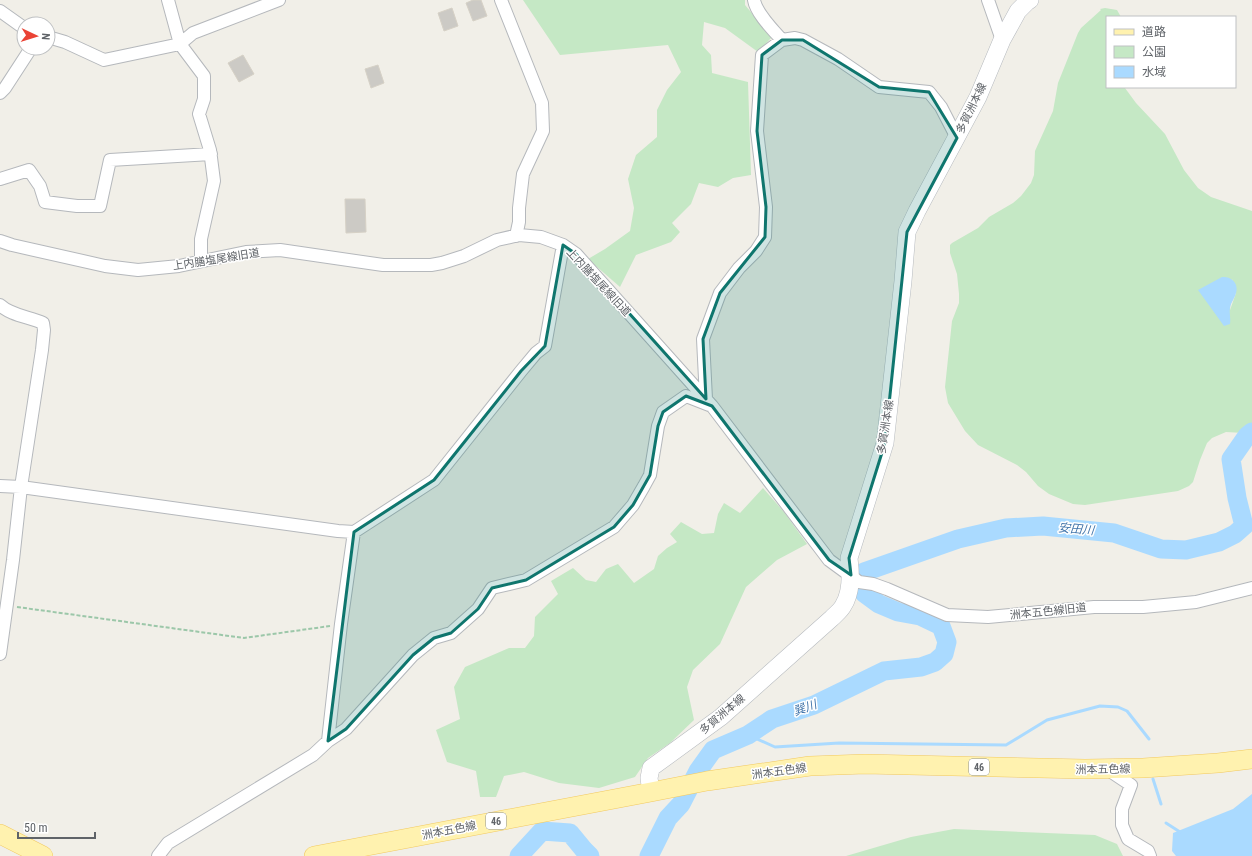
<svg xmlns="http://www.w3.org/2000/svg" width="1252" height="856" viewBox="0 0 1252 856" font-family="'Roboto Condensed','Noto Sans JP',sans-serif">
<rect width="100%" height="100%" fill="#f1efe8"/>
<path fill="#c5e8c5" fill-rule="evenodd" d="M523,0h222v5l27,32 -14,15 -33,-24 -21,-6 -2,23 9,10 1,18 36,9 3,93 -18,3 -15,9 -19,-4 -8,21 -19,19 8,9 -9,10 -35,13 -16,32 -32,-28 17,-10 25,-18 4,-23 -6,-29 8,-24 21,-18v-27l10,-20 14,-18 -13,-27 -108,10z
M1105,8l12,2 4,7h-14v70l18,1 11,15 29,31 19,36 14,18 13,9 41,14v215l-8,7 -18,-1 -14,6 -5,5 -7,17 -7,22 -4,4 -11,5 -93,14 -12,-1 -24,-10 -11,-8 -12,-14 -9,-7 -39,-20 -13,-14 -17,-28 -3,-16 7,-66 7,-18v-9l-2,-20 -7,-21v-8l2,-2 26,-15 11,-11 24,-14 8,-7 10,-13 3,-8 1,-24 18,-40 5,-28 20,-50 3,-5 20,-18 -1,-1zM1232,279l4,14 -6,17z
M763,488l21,24 23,32 -30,16 -31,27 -26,57 -27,26 -6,17 7,33 -24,23 -22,15 -13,19 -36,11 -40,-5 -35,-11 -20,4 -8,21h-16l-4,-26 -29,-9 -11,-32 24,-11 -6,-32 11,-20 44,-19h16l9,-12 1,-19 23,-23 -7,-13 22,-13 13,12 10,2 10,-13 12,-5 16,19 20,-14 4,-13 9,-8 10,-6 -7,-8 11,-12 21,12 12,-1 4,-19 6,-11 16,10z
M954,829l141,6 22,9 6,12h-277l65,-19z"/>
<path fill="#aadaff" d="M1222,277c9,-1 17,6 14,16 -1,5 -5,9 -6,15 -1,5 1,10 0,16l-6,2 -26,-36z
M1252,794v62h-76l-4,-5 1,-18 60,-24z"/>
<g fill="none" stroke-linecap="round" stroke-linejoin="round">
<path stroke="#aadaff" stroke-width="3" d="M748,735l27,12 64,-4 167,2 41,-25 53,-14 18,1 9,4 22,28
M1153,779l8,25
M1166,823l14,9"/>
<path stroke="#aadaff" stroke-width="19" d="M519,856l23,-25 28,2 14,17 6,6
M649,856l19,-38 13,-14 17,-33 15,-21 35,-15 24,-16 42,-14 70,-34 37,-4 14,-5 9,-8 3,-12 -6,-16 -21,-10 -22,-4 -19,-8 -15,-11v-21l94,-33 48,-11 37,-2 71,7 47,16 25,1 33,-8 16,-8 9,-8 -7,-28 -6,-39 16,-23 5,-4"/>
</g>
<path fill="#cccac5" stroke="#d6d1c6" d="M473,0h8l6,16 -14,5 -7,-18z
M452,8l6,18 -14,5 -6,-18z
M243,55l11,19 -15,8 -11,-19z
M378,65l6,18 -13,5 -6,-19z
M345,199h20l1,33 -20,1z"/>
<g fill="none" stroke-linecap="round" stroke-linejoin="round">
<defs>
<path id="street" d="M168,0l12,44 24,32v23l-5,15 11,36 4,31 -13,58v22
M501,0l41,103 1,28 -20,43 -4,34v14l-3,14
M754,0c2,13 19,30 28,40
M988,0l14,40
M0,11l24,17
M48,37l17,5 39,18 76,-16 13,-11 86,-33
M0,93l5,-5 26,-40
M0,179l29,-9 11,16 5,16 32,4h23l10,-46 101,-6
M0,241l12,4 93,21 33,4 41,-4 67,-14 34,-2 103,15h48l11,-2 22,-7 33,-16 22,-5 22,2 22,8 13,9 136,152 117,154 30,22 14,2 14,5 60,26 41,2 106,-10h49l53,-5 56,-14
M0,305c10,10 29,12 43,18l1,7 -2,20 -21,137 -8,73 -13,94
M706,399l-3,-60 17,-46 19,-25 17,-17 9,-14 1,-30 -9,-76 5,-76 20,-15 13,-2 8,2 35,19 41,28 50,5 12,15 16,31
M0,486l21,1 317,44 16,1 80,-52 87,-109 15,-18 9,-7 18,-101
M328,741l13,-117 13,-92
M1107,769l24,16 -9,24v16l6,14 20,12 2,5
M158,856l10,-13 145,-88 15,-14 18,-12 67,-74 21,-17 17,-5 27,-24 14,-21 34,-8 88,-53 19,-22 11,-19 6,-11 8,-49 5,-14 23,-16 23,9"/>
<path id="secondary" d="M651,792l-2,-14 2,-10 70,-51 111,-99c4,-4 9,-8 11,-12 9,-14 8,-32 6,-48l36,-115 18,-162 4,-49 10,-21 61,-114 24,-57 16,-29 9,-9 3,-2"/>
<path id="primary" d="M0,834l43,22
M314,856l337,-64 56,-11 103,-15 55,-2 220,5 58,-1 75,-5 34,-4"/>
</defs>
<use href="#street" stroke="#b5b8bc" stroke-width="14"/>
<use href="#secondary" stroke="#b6babf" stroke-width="18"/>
<use href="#primary" stroke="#f2c960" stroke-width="20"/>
<path stroke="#9cc7a9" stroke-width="2" stroke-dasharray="4 2" stroke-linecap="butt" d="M17,607l227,31 86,-12"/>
<use href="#street" stroke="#fff" stroke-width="12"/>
<use href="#secondary" stroke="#fff" stroke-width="17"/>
<use href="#primary" stroke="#fff2af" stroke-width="19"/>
</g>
<path fill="#0f766e" fill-opacity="0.2" stroke="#0f766e" stroke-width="3" stroke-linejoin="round" d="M782,40h21l76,47 50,5 28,46 -50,94 -22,211 -36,115 2,17 -22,-15 -117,-154 -26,-10 -23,16 -5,14 -8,49 -17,30 -19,22 -88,53 -34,8 -14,21 -27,24 -17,5 -21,17 -67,74 -18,12 26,-209 80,-52 87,-109 24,-25 18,-101 13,9 130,145 -3,-60 17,-46 45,-56 1,-30 -9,-76 5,-76z"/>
<g text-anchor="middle" stroke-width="3" stroke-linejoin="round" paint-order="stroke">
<g fill="#fff" stroke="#8f9295" stroke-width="1">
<rect x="969" y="759" width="20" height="16" rx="3"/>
<rect x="486" y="813" width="20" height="16" rx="3"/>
</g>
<g font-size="10" font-weight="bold" fill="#5f6368">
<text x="979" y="771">46</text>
<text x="496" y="825">46</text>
</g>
<g font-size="11" fill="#5f6368" stroke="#fff">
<text transform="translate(971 108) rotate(-64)" y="4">多賀洲本線</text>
<text transform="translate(216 259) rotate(-9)" y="4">上内膳塩尾線旧道</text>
<text transform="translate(599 282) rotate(47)" y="4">上内膳塩尾線旧道</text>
<text transform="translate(885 427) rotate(-81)" y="4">多賀洲本線</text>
<text transform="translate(1048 611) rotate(-6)" y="4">洲本五色線旧道</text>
<text transform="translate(722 714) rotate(-40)" y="4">多賀洲本線</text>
<text transform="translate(1103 769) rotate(-1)" y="4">洲本五色線</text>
<text transform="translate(779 771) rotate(-8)" y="4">洲本五色線</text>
<text transform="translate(449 830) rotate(-11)" y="4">洲本五色線</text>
</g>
<g font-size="12" font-style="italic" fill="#4174aa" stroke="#fff">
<text transform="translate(1076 529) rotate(5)" y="4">安田川</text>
<text transform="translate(805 708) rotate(-20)" y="4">巽川</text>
</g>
</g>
<rect x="1106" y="16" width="130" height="72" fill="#ffffff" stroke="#bfc1c3"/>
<rect x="1114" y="29" width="20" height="6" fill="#fff2af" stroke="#bfc1c3"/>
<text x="1142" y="36" font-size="12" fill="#5f6368">道路</text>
<rect x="1114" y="46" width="20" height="12" fill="#c5e8c5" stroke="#bfc1c3"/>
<text x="1142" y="56" font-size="12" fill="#5f6368">公園</text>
<rect x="1114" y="66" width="20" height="12" fill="#aadaff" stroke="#bfc1c3"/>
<text x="1142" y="76" font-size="12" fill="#5f6368">水域</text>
<g transform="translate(36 36) rotate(94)"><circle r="19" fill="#ffffff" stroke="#bfc1c3"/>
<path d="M0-3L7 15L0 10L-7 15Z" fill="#ea4335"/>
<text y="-6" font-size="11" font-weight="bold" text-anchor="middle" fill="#5f6368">N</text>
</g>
<path d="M18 832v6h77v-6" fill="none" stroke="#5f6368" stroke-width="2"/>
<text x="24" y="832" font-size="12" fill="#5f6368" stroke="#ffffff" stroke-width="3" paint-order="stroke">50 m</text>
</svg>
